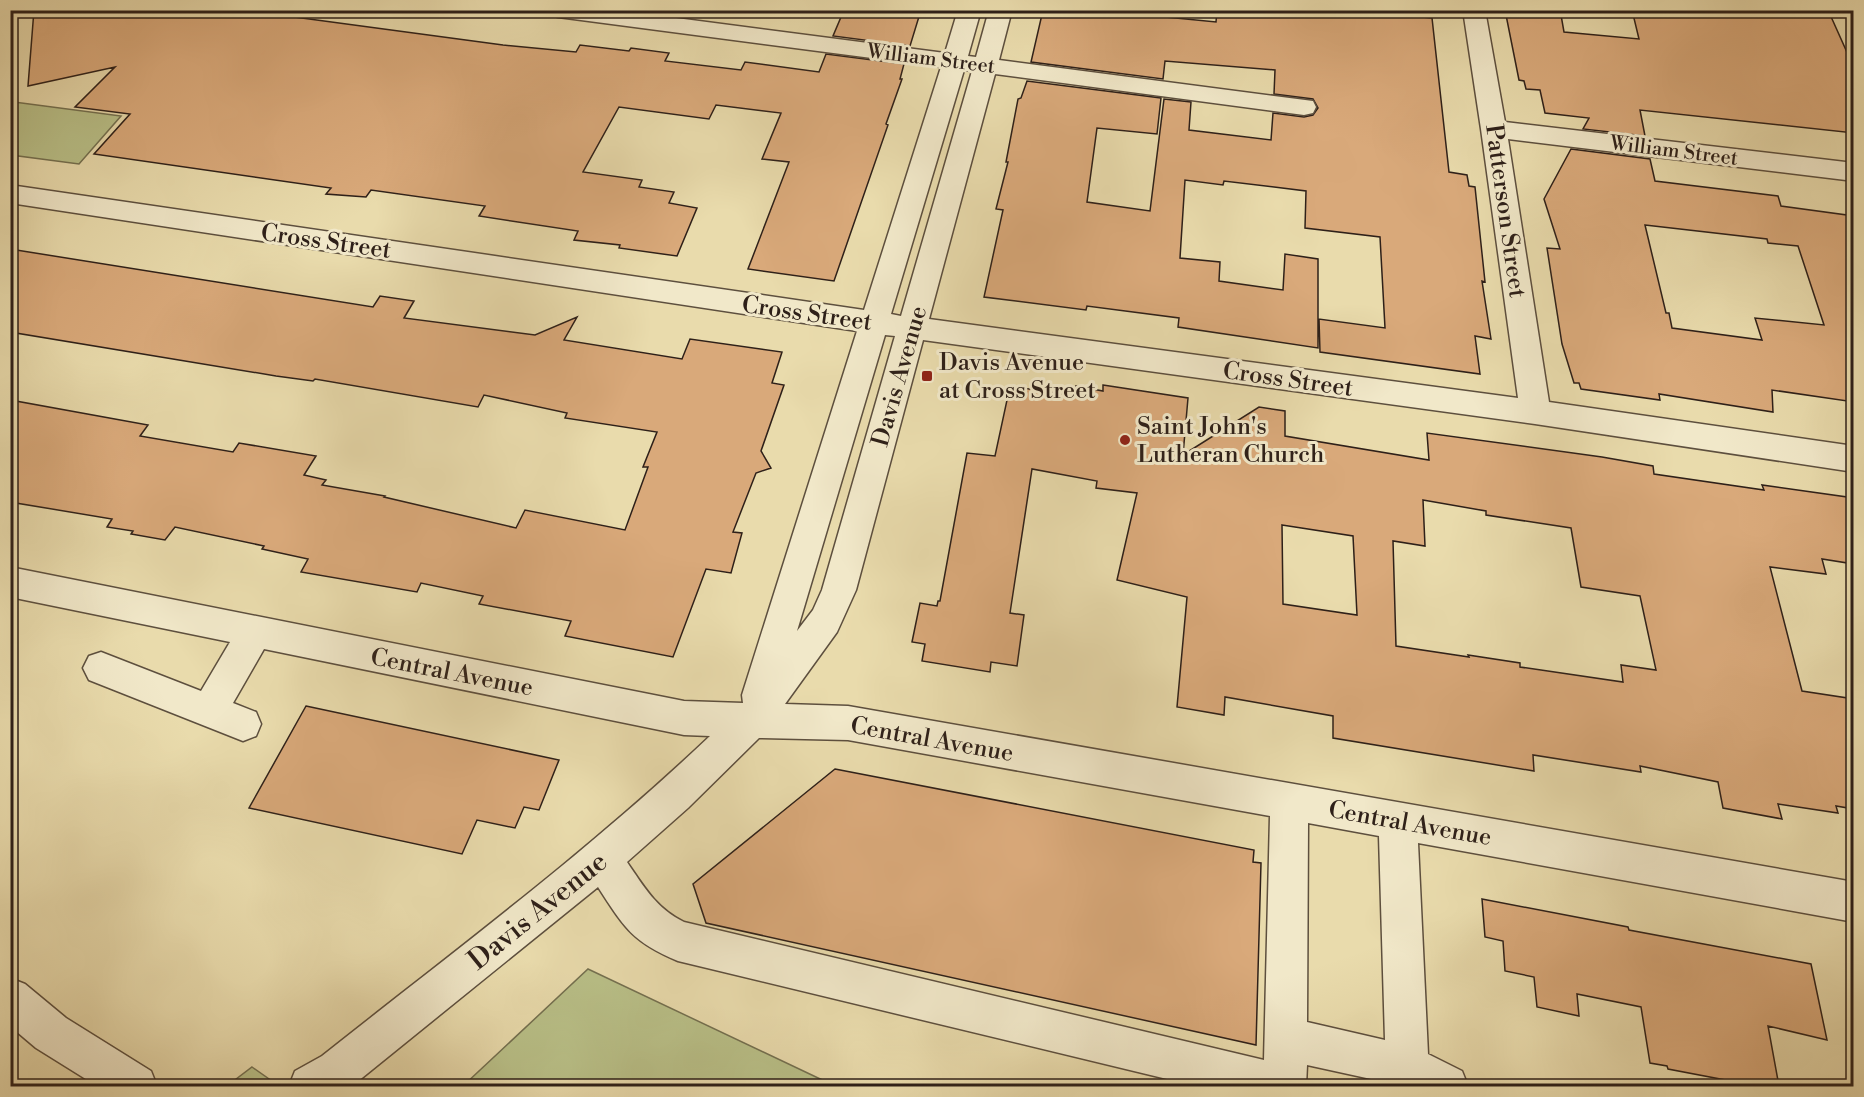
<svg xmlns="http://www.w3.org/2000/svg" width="1864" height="1097" viewBox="0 0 1864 1097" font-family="'Libre Bodoni',serif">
<rect width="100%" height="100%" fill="#e9dbac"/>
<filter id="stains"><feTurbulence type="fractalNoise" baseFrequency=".00333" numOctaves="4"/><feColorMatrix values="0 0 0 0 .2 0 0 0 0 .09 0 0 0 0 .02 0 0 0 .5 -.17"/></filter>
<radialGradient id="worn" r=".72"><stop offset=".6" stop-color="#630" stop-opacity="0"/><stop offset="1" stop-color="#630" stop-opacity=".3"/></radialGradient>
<path fill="#b9c088" stroke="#747050" stroke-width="1.5" d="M14,102l107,14 -42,48 -68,-9v-49z
M588,969l247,117h-372z
M252,1067l27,19h-52z"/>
<path fill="#d9a97a" stroke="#2e2019" stroke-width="1.5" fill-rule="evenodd" d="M34,10l223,2 246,33 73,7 4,-7 49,6 2,-3 38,5 -4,8 76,9 4,-8 74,10 7,-18 78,10 -4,15h2l-16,45 2,1 -54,156 -86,-12 41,-107 -27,-3 19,-46 -65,-8 -7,14 -90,-12 -36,65 59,8 -3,7 35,5 -5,11 28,5 -20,48 -58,-8 1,-3 -46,-5 4,-9 -99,-15 6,-10 -114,-16 -5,7 -40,-3 5,-6 -237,-34 36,-40 -55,-7 40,-40 -87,19z
M844,10h77l-11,36 -77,-10z
M1043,10h92v4l81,8 1,-12 64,5v-5h70l81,8 17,154 18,3 2,11 6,1 10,95 -3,-1 9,58 -16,-3 5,38 -160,-22 -1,-33 66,9 -5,-91 -75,-9 1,-37 -82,-10 -1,4 -38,-5 -5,78 40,4 -1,19 64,9 2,-36 33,5v89l-140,-21 1,-9 -92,-12 -1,4 -102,-13 19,-87 -7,-1 12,-47h-2l12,-63 3,-1 6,-17 134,17 -4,36 -60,-6 -10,74 63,9 14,-112 27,3 -2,28 82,10 2,-27 31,4 9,-2 5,-7 -5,-9 -39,-5 1,-24 -110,-9 -2,18 -132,-17z
M1505,10l56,5 3,17 75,7 -7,-29h196l26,58v65l-214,-23 5,26 -62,-7 6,-11 -44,-5 -5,-23 -14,-1 -2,-8 -5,-1z
M1571,149l79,10 5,22 123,15 3,10 73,10v186l-82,-12 1,22 -114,-18 1,6 -79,-11 -2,-6h-5l-12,-39 -15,-96 13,1 -16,-50zM1645,225l122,14 1,4 30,3 26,79 -69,-7 7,22 -90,-12 -3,-15h-3z
M10,249l363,58 7,-11 34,5 -10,17 131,17 42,-18 -13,23 118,19 8,-20 92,13 -10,31 12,2 -23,66 10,17 -15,5 -23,59 9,1 -11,40 -25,-4 -33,88 -108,-21 6,-15 -92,-17 4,-8 -62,-13 -4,9 -116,-20 7,-13 -46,-10 2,-3 -89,-19 -10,13 -34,-6 2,-3 -26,-4 5,-8 -102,-17v-102l138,25 -8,11 93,16 6,-9 77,13 -12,19 22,5 -4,5 63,11 -1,1 132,31 9,-18 100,20 23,-63h-5l14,-35 -92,-14 2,-5 -83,-18 -6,12 -163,-28 -2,2 -37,-5 -266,-44z
M1103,385l85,13 -5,57 76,-48 26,4v25l144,24 -2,-27 175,24 51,9 1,8 110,16 -2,-5 92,13v66l-32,-5 4,15 -56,-7 32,124 52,8v110l-18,-3 2,7 -60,-9 4,15 -59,-11 -5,-26 -78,-16 1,6 -108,-17 1,16 -201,-33v-22l-108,-19 -1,18 -47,-8 10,-110 -70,-17 20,-87 -41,-5 1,-7 -65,-12 -22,144 14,2 -7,51 -26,-4 -1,10 -68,-11 3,-17 -13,-2 8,-39 17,3 1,-5h2l27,-148 28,3 15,-70 65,10 1,-10 27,5zM1423,500l63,11v4l85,13 10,59 59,9 16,74 -35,-5 2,17 -103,-15v-4l-52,-8 1,2 -73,-11 -3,-105 32,5zM1282,525l71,11 4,79 -74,-11z
M306,706l253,54 -20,50 -15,-3 -9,21 -38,-8 -15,34 -213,-46z
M835,769l419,81 -1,12 8,1 -5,182 -550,-122 -13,-39z
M1482,899l146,28 1,3 182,34 16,76 -59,-14 11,60h-22l-89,-17 -1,-3 -17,-3 -9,-56 -64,-13 2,22 -42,-9 -3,-30 -29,-6 -2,-30 -18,-4z"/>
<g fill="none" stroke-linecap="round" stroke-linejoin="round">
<defs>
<path id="minor" d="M547,10h68l330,43 13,-43h23l-13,46 8,1 13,-47h23l-13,50 314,41 3,6 -3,6 -9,2 -309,-41 -66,245 589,79 -37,-269 -18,-119h22l20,112 349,41v18l-346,-42 41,263 305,44v26l-319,-48 -612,-84 -67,250 -19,42 -52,72 63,2 1006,176v40l-436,-79 10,211 34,17 6,15h-65l-96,-21 -1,21h-110l-518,-125c-46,-19 -54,-34 -80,-74l-246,199h-63l6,-15 27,-15c131,-104 266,-204 388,-320l-26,-1 -420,-86 -31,54 23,9 5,12 -5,12 -13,5 -154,-61 -6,-12 6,-12 12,-4 100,39 29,-49 -220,-45v-30l674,134 59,2 -1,-8 115,-364 -847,-128v-18l854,125 77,-243 -383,-50 -8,-2zM964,70l8,1 -71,245 -10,-2zM885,335l10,1 -73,254 -9,20 -16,21zM759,738l89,2 422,76 -6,244 -580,-138c-28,-14 -40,-35 -57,-60l61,-54zM1308,823l71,13 6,204 -78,-18z
M10,978l15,6 41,34 85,53 6,15h-60l-61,-38 -26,-22z"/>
</defs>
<use href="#minor" stroke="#5d4f3e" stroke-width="3"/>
<use href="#minor" fill="#f1e8c9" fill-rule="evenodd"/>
</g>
<g fill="#8f2418" stroke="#f1e8c9" stroke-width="2">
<rect x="921" y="370" width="12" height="12" rx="3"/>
<circle cx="1125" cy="440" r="6"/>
</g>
<g text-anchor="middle" stroke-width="6" stroke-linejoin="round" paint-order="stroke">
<g font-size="20" fill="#2e2019" stroke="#f1e8c9">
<text transform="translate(931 58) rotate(7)" y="7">William Street</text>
<text transform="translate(1674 150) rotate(7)" y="7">William Street</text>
</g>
<g font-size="24" fill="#2e2019" stroke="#f1e8c9">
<text transform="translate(1506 211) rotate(82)" y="8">Patterson Street</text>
<text transform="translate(326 241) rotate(8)" y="8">Cross Street</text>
<text transform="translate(807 313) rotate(8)" y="8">Cross Street</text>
<text transform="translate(899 376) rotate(-74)" y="8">Davis Avenue</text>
<text transform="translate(1288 379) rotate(8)" y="8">Cross Street</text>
<text transform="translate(452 672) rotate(11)" y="8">Central Avenue</text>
<text transform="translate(932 739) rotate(10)" y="8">Central Avenue</text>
<text transform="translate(1410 823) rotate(10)" y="8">Central Avenue</text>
</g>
<g font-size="24" fill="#2e2019" stroke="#f1e8c9" text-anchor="start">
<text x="939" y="370">Davis Avenue<tspan x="939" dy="28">at Cross Street</tspan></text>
<text x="1137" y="434">Saint John's<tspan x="1137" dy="28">Lutheran Church</tspan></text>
</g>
<g font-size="28" fill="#2e2019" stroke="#f1e8c9">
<text transform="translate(537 910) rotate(-39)" y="10">Davis Avenue</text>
</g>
</g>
<rect width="1864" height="1097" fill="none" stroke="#e9dbac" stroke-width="36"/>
<rect x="12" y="12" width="1840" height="1073" fill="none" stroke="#2e2019" stroke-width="3"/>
<rect x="18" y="18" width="1828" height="1061" fill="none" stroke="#2e2019" stroke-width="1.5"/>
<rect width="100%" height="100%" filter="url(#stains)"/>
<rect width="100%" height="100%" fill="url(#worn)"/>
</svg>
